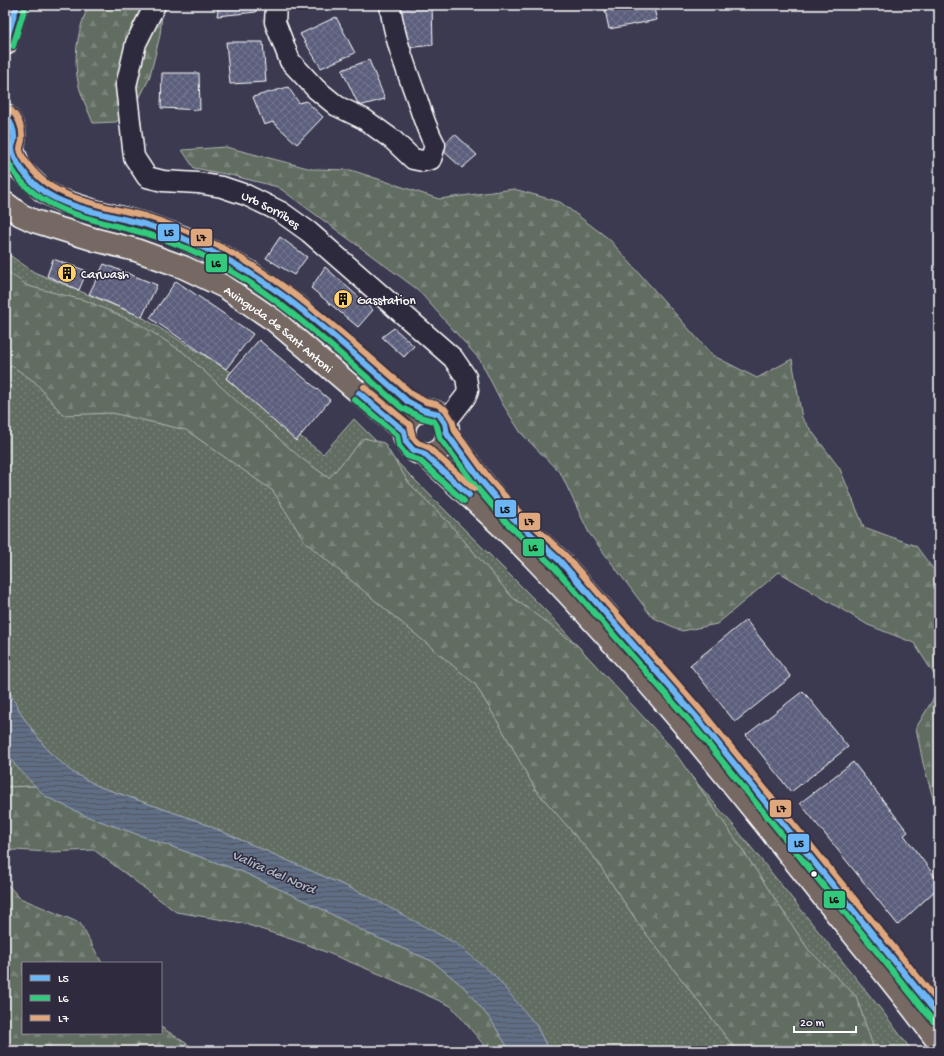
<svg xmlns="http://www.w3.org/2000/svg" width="944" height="1056" viewBox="0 0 944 1056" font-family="'Gochi Hand',sans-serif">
<defs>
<pattern id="grass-dots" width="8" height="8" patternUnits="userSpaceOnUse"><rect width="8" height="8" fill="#626d62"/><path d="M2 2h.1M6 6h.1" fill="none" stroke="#7a837a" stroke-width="1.8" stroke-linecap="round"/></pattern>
<pattern id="forest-firs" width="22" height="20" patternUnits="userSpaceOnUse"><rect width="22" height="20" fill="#626d62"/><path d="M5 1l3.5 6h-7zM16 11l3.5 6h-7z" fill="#7a837a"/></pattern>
<pattern id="water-rules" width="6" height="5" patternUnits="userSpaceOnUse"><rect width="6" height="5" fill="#5e6d85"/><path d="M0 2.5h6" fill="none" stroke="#525860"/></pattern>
<pattern id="building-cross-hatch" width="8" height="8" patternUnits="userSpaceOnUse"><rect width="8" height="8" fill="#5c5f7c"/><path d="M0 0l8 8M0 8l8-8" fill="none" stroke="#747790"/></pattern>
</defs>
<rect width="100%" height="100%" fill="#3c3a50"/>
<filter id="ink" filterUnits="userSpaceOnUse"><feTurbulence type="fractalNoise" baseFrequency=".025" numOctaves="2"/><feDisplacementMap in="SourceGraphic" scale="8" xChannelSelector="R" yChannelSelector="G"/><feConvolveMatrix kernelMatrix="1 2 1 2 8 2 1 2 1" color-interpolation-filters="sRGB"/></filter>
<g filter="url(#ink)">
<path fill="url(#grass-dots)" stroke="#b0b6b0" d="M5,252l29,20 108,45 84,52 5,3 -5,7 97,75 31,-35 191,191 61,67 128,149 149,186 29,39h-363l-13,-26 -130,-107 -38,-22 -170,-75 -98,-34 -28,-15 -24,-21 -25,-34 -18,-33z
M5,749l10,16 21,21 -31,1z"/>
<path fill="url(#forest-firs)" stroke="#b0b6b0" d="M89,5h74l-3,30 -5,21 -6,23 -12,24 -21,19 -23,1c-5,-13 -12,-27 -15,-41 -5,-26 0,-54 11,-77z
M226,147l86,22 39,1 88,29 75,-10 46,13 49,37 103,116 45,23 35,-19 10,59 38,51 24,58 52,19 23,31v105l-25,-39 -46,-18 -89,-53 -62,52 -35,7 -30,-14 -63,-84 -28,-59 -40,-41 -19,-30 -22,-43 -63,-71 -139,-102 -48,-12 -36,-7 -12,-18z
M5,270l23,16 59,15 54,24 42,27 70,64 48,42 28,20 35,-40 20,5 25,40 40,40 63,74 65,48 94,102 65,93 72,109 48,47 18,53 2,2h-139l-97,-125 -46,-69 -59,-68 -33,-60 -27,-45 -170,-142 -32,-51 -87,-61 -74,-17 -49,2 -28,-33 -23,-16 -7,4z
M939,689v130l-16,-56 -7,-35z
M36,786l9,10 41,20 157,56 79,37 45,24 65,28 33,27 26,32 19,31h-21l-38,-45 -69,-31 -76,-31 -64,-21 -66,-11 -82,-62 -45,2 -35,-2 -9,2v-65z
M5,882l15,16 60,25 22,40h-79v70h138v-6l37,24h-193z"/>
<path fill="url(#water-rules)" stroke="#9ea7b6" d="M5,684l18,33 25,34 24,21 28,15 98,34 170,75 89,48 38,32 41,49 13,26h-39l-19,-31 -26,-32 -33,-27 -65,-28 -45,-24 -79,-37 -157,-56 -41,-20 -30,-31 -10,-16z"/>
<path fill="url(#building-cross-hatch)" stroke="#fff" d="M219,5h37v7l-39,4z
M400,5h32l1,40 -27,3z
M604,5h49l4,15 -48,9z
M336,17l19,36 -34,15 -21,-34z
M226,42h37l3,40 -36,2z
M369,60l16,39 -26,7 -17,-36z
M162,73h37l1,37 -39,-2z
M288,87l11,16 7,-2 17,16 -26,27 -24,-22 -9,3 -11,-28z
M455,134l22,21 -15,13 -22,-20z
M280,237l27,20 -13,18 -28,-17z
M53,259l34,12 -8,19 -32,-14z
M104,264l53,21 -15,32 -53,-23z
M325,267l48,43 -15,17 -47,-39z
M176,281l77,53 -27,35 -76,-51z
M394,328l20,18 -10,11 -22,-20z
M259,340l71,60 -34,41 -70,-63z
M746,620l45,57 -56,45 -45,-57z
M803,691l45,56 -57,45 -45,-57z
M853,762l55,70 -4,3 35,47v5l-41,38 -98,-122z"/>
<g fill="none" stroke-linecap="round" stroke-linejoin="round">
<defs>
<g id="street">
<path id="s1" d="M155,5l-19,38 -10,43 8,71 13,20 16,4 35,2 24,4 24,8 35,17 28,20 144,126 13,19 2,13 -2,6 -21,27"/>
<path d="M276,5l-1,17 15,39 26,28 21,17 27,13 29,21 20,19 10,2 8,-2 4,-14c-8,-15 -13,-30 -18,-46 -11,-31 -23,-61 -27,-94"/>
</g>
<g id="primary">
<path id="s2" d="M96,240l40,10 47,17 42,20 50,34 129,110"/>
<circle cx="426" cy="432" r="22"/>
<path d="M447,434l36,49 30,35 47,43 49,56"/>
<path d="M423,453c36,35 74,67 109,103 99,102 189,212 277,323 43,55 89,108 130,164"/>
<path d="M915,987l24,29"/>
</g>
<path id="highway" d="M5,44l12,-39
M5,115c12,12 13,30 0,42
M12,148l8,21 23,22 17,9 31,10 54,14 37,13 37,18 30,17 49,35 109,94 16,9
M5,203l16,12 13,6 62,19"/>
</defs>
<use href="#street" stroke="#fff" stroke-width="23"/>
<use href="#primary" stroke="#fff" stroke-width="25"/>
<use href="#highway" stroke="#fff" stroke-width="25"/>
<use href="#street" stroke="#2f2a3d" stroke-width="20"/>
<use href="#primary" stroke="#766964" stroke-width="22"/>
<use href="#highway" stroke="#766964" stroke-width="22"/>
<defs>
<path id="bus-1" d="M5,44l12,-39
M5,115c6,7 10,15 9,25 0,3 -2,5 -2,8 1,13 17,32 27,40 24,20 74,28 105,36 19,6 38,13 56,22 79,36 143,98 207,155l16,9 16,4 6,9 2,11 36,49 30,35 47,43 138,158 241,297
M359,393l45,38 2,11 7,8 10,3 46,42"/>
<path id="bus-2" d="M13,46l12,-39
M5,153c2,8 6,15 11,22 34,45 101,47 150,65 93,33 163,105 236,168l18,9 14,4 3,5 3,12 37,50 31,36 46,43 138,157 241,297
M354,399l43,36 2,11 8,10 12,4 45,41"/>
<path id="bus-3" d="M11,110c8,8 12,18 11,30 0,3 -2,6 -2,9 1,10 17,27 25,33 21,18 72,27 100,34 20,6 40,14 59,23 79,36 143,99 208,155l14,8 10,2 9,5 7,11 3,11 34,47 30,34 47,44 138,158 235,289
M364,387l46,38 3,13 5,5 10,4 46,42"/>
</defs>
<use href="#bus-1" stroke="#2f2a3d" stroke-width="9"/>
<use href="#bus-2" stroke="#2f2a3d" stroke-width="9"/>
<use href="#bus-3" stroke="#2f2a3d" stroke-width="9"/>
<use href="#bus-1" stroke="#6db6f5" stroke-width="6"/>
<use href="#bus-2" stroke="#33ca7d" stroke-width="6"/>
<use href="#bus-3" stroke="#dfa77e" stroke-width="6"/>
</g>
</g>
<defs>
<symbol id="building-disc" viewBox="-11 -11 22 22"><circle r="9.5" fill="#ffd166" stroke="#2f2a3d"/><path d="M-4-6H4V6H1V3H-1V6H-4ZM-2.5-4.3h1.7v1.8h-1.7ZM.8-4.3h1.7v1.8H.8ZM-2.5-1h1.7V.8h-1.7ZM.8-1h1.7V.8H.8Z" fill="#111"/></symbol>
</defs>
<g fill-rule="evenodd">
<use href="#building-disc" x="56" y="262" width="22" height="22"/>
<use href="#building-disc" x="332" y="288" width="22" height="22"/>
</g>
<circle fill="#fff" stroke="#2f2a3d" stroke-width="1.5" cx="814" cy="874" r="3.5"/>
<g text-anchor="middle" stroke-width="3" stroke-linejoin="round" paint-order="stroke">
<g font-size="13" fill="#fff" stroke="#2f2a3d">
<text dy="5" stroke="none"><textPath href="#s1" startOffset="312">Urb Sorribes</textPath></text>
<text dy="5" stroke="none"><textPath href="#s2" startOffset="206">Avinguda de Sant Antoni</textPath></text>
</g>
<g font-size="13" fill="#fff" stroke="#2f2a3d" text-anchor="start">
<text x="81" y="278">Carwash</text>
<text x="357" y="304">Gasstation</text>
</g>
<g font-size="14" font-style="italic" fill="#aeb6c2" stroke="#2f2a3d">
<text transform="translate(274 871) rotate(24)" y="5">Valira del Nord</text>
</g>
</g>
<g stroke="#2f2a3d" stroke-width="1.5">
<rect x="157" y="223" width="23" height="19" rx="4" fill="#6db6f5"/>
<rect x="190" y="228" width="23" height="19" rx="4" fill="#dfa77e"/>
<rect x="205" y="253" width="23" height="20" rx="4" fill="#33ca7d"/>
<rect x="494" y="499" width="23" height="19" rx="4" fill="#6db6f5"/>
<rect x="518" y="512" width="23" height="19" rx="4" fill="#dfa77e"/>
<rect x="522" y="538" width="23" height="19" rx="4" fill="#33ca7d"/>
<rect x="769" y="799" width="23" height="19" rx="4" fill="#dfa77e"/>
<rect x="787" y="833" width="23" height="20" rx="4" fill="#6db6f5"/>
<rect x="823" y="890" width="23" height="19" rx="4" fill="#33ca7d"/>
</g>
<g font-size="11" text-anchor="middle" font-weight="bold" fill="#111">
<text x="169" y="236">L5</text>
<text x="201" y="241">L7</text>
<text x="216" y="267">L6</text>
<text x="505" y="513">L5</text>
<text x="529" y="525">L7</text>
<text x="533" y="551">L6</text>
<text x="781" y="812">L7</text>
<text x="799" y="847">L5</text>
<text x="834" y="903">L6</text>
</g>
<rect width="944" height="1056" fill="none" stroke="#2f2a3d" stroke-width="20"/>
<rect x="10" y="10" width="924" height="1036" fill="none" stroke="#fff" stroke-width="1.5" filter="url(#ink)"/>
<rect x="22" y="962" width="140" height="72" fill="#2f2a3d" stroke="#827f8b"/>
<rect x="30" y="975" width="20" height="6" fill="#6db6f5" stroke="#827f8b"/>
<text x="58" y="982" font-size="12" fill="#ffffff">L5</text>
<rect x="30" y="995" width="20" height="6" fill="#33ca7d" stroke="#827f8b"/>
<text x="58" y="1002" font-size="12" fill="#ffffff">L6</text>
<rect x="30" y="1015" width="20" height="6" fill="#dfa77e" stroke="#827f8b"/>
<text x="58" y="1022" font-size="12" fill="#ffffff">L7</text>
<path d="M794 1026v6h62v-6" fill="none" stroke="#ffffff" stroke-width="2"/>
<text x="800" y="1026" font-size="12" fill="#ffffff" stroke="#2f2a3d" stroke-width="3" paint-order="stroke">20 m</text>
</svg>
